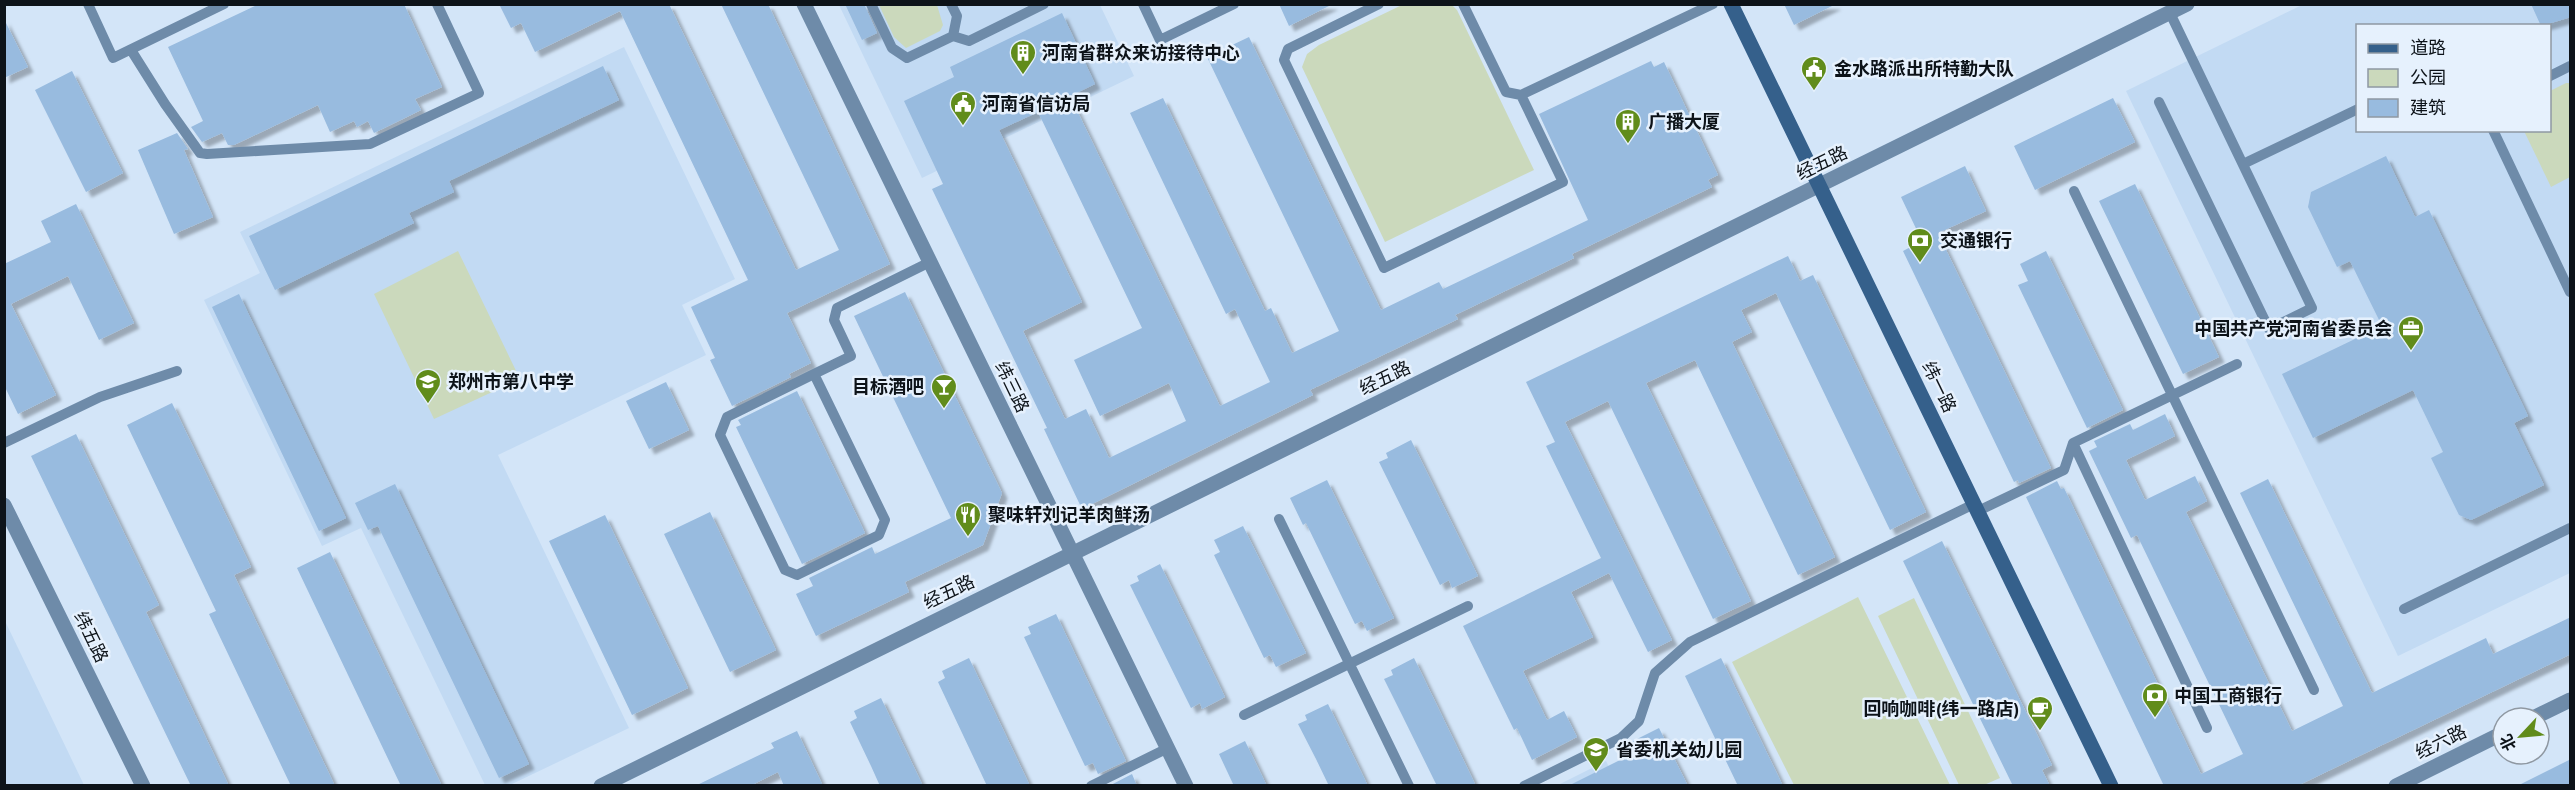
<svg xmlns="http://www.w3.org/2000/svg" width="2575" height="790" viewBox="0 0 2575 790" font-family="Mulish,'Noto Sans SC',sans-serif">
<defs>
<filter id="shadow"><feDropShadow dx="5.5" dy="5.5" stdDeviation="1.5" flood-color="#0004"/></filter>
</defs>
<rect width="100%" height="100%" fill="#d3e5f8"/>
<path fill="#c2daf3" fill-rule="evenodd" d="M839,5h261l34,71 -212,102z
M2302,5h268v568l-172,83 -272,-565zM2358,26h192v104h-192z
M624,47l111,232 -53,26 24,50 -208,100 131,273 -119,57h-25l-124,-257 -39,18 -118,-246 56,-27 -20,-41z
M4,621h1l79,164h-79z
M1606,761l12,24 -62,1z"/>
<path fill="#cbd9bc" d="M1404,4l48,1 5,5 77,160 -149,72 -83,-175 5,-13 12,-9z
M879,5h58l6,20 -3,6 -34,17 -12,-11z
M2566,83h4v94l-19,10 -27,-56 26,-1v-39z
M458,251l62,128 -86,40 -60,-125z
M1858,597l92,188h-156l-62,-123z
M1914,598l86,180 -16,7h-25l-81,-169z"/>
<path fill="#98bbdf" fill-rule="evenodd" filter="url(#shadow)" d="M259,4h145l38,83 -27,12 6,11 -47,23 -6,-12 -11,6 -3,-6 -24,11 -12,-27 -84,40h-6l-6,-12 -20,9 -11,-15 12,-6 -35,-74z
M499,4h170l127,266 43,-20 -118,-246h47l122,260 -103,49 24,50 -22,11 2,3 -59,29 -22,-46 5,-2 -24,-51 57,-27 -128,-269 -85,41 -14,-29 -10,5z
M845,4h19l13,29 -15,7z
M1279,4h54l-44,22z
M1784,4h52l-42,21z
M2531,4h40v13l-30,9z
M1062,13l33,71 -25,12 150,310 50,-24 -35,-73 -9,5 -96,-201 33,-15 102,213 6,-3 21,45 47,-22 -132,-274 42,-20 132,273 58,-28 4,7 145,-69 -49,-106 112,-53 3,6 10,-5 54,113 -10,5 4,7 -140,67 2,4 -119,57 3,4 -148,71 3,5 -231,114 -38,-80 3,-1 -115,-239 11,-5 -39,-83 50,-24 -4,-10zM1038,112l104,216 -68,32 26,56 69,-33 17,38 -77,37 -23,-49 -21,10 -42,-88 59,-29 -83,-172z
M4,19l24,48 -24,11z
M603,66l16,34 -170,81 5,11 -45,21 5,10 -139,67 -26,-54z
M72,71l51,102 -37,19 -51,-102z
M2113,98l22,44 -100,48 -21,-44z
M177,133l11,16 -4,1 29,67 -39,17 -36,-84z
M2386,156l29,61 14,-7 99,206 -14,7 30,62 -73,35 -12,-5 -28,-57 12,-6 -30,-62 -100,48 -31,-64 100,-48 -32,-65 -13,6 -29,-60 3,-15z
M1965,166l21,45 -48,22 113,235 -32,15 -1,-3 -4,2 -111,-231 19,-10 -21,-44z
M2135,184l84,173 -36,17 -84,-173z
M76,204l58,119 -35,17 -31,-64 -57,28 45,91 -38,19 -14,-29v-121l47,-22 -10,-21z
M2046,251l77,159 -36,18 -69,-143 10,-4 -8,-17z
M1788,256l12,25 13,-6 113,237 -36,18 -114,-237 -35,17 11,22 -20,10 103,215 -37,18 -103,-215 -49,23 105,218 -38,18 -105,-218 -43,21 107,218 -24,12 -39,-79 -38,19 22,45 -70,34 24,49 17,-9 13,26 -45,23 -15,-32 -3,2 -51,-104 138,-68 -55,-112 9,-4 -29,-60z
M905,292l97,201 -19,52 -78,37 4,10 -93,44 -20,-42 17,-8 -4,-8 63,-31 3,7 76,-36 -97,-202z
M239,294l107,224 -27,13 -107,-224z
M666,382l23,48 -40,19 -23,-48z
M797,391l68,142 -63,31 -66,-137 5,-2 -3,-5z
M172,403l79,164 -17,8 101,211h-44l-82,-172 7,-3 -89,-186z
M2165,414l10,22 -49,24 19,40 50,-24 12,25 -21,11 106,219 51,-25 -103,-213 28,-14 104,214 114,-55 7,16 78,-37v37l-274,132h-133l-138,-289 31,-16 4,8 3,-1 137,286 42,-20 -106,-219 -6,3 -42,-87 8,-4 -3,-6 36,-17 3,6z
M76,434l83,171 -13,7 83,174h-38l-160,-330z
M1411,440l67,136 -26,12 -3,-8 -9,5 -61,-123 9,-4 -2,-5z
M1327,480l67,138 -27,13 -5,-10 -7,3 -49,-101 -3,2 -13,-27z
M395,484l134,280 -30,14 -121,-252 -10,4 -13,-27z
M710,512l66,138 -46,22 -66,-138z
M605,515l83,173 -56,27 -83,-174z
M1243,526l63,127 -30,14 -6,-12 -6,3 -50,-103 6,-3 -6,-12z
M1942,541l110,224 -10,5 8,16h-37l-110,-225z
M330,552l112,234h-41l-104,-218z
M1160,564l65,133 -23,12 -2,-6 -9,5 -61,-123 9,-4 -2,-5z
M1056,614l70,147 -28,13 -5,-11 -8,3 -61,-129 7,-3 -3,-7z
M969,658l61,128h-43l-7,-15 -42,-89 7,-4 -3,-7z
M1414,658l62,128h-39l-35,-71 -18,-36 9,-4 -2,-5z
M1721,658l62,128h-45l-53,-110z
M881,698l42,88h-43l-9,-20 -21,-44 7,-4 -3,-7z
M1328,704l40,82h-39l-13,-27 -18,-35 9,-4 -2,-5z
M1659,728l29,58h-120l60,-30 -5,-10z
M797,731l26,55h-39l-6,-14 -28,14h-55l79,-38 -3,-5z
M1245,741l22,45h-33l-15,-32z
M2571,759v27h-54z
M1132,774l5,12h-28z"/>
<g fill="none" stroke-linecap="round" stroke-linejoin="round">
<path stroke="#6e8ba9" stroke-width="10" d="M88,4l25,54 111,-54
M871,4l21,44 15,10 46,-22 4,-20 -6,-12
M1143,4l17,36 74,-36
M1379,4l-91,45 -4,11 100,208 179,-86 -42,-87
M1463,4l43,88 15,3 192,-91
M953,36l16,5 75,-37
M131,50l34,54 35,49 7,1 163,-10 109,-51 -42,-89
M2550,76l20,-10
M2159,102l110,227 43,-21 -142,-295
M2493,130l77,162
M2243,164l115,-55
M2074,191l240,499
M814,374l71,146 -6,15 -82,40 -12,-5 -65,-135 7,-18z
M814,374l37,-18 -17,-36 3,-12 93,-46
M4,443l96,-46 77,-26
M2073,443l134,285
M1978,511l86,-41 9,-27 164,-79
M1279,519l130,267
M2404,609l166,-81
M1244,715l224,-109
M1091,786l77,-38
M1524,786l97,-48 18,-17 16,-48 35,-31 284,-138"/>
<path stroke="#6e8ba9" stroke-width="15" d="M804,4l382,782
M4,505l139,281
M2533,718l37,-18
M601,786l1586,-782
M2396,786l107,-53"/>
<path stroke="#35608b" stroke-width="15" d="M1731,4l380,782"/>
</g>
<defs>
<symbol id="building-pin" viewBox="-11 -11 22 30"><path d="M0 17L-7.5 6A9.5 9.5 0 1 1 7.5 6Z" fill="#618c1b" stroke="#e6f1fd"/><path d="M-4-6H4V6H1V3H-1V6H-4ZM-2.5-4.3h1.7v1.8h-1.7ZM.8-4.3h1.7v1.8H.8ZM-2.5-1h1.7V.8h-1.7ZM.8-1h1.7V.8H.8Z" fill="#fff"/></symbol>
<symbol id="civic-pin" viewBox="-11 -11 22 30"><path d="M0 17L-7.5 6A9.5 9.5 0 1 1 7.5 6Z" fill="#618c1b" stroke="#e6f1fd"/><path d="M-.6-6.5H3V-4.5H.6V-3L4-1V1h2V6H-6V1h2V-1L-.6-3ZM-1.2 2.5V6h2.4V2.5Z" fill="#fff"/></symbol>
<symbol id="bank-pin" viewBox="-11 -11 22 30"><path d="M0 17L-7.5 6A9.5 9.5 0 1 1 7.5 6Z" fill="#618c1b" stroke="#e6f1fd"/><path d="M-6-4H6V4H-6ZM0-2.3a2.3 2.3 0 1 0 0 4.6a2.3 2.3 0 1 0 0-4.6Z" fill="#fff"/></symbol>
<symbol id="office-pin" viewBox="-11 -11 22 30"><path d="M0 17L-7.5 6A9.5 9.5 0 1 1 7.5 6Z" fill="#618c1b" stroke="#e6f1fd"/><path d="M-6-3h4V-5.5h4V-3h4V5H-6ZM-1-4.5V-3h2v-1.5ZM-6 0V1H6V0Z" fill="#fff"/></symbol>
<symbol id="school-pin" viewBox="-11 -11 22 30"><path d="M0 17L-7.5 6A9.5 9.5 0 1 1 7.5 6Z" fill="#618c1b" stroke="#e6f1fd"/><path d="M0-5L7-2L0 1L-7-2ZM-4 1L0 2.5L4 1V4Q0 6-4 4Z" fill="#fff"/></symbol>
<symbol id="bar-pin" viewBox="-11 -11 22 30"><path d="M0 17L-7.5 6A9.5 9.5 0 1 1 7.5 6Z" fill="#618c1b" stroke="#e6f1fd"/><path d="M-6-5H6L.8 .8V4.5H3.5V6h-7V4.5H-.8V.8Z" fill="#fff"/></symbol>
<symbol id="restaurant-pin" viewBox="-11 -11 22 30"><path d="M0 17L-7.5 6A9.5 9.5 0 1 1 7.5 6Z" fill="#618c1b" stroke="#e6f1fd"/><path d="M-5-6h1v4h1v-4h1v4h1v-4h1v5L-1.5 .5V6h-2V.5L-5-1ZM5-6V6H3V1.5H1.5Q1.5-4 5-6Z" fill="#fff"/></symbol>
<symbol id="cafe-pin" viewBox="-11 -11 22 30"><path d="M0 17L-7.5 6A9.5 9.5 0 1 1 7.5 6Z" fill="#618c1b" stroke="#e6f1fd"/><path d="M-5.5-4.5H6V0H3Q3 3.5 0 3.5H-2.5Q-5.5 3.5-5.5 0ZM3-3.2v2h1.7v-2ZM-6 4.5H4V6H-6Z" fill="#fff"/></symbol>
</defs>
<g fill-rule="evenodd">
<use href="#building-pin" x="1008" y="38" width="30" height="40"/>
<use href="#civic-pin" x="1799" y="54" width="30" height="40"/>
<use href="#civic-pin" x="948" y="89" width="30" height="40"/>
<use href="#building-pin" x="1613" y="107" width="30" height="40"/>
<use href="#bank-pin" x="1905" y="226" width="30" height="40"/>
<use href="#office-pin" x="2396" y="314" width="30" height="40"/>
<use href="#school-pin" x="413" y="367" width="30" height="40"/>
<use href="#bar-pin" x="929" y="372" width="30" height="40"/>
<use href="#restaurant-pin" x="953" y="500" width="30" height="40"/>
<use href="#bank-pin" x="2140" y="681" width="30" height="40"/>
<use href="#cafe-pin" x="2025" y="694" width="30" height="40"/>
<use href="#school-pin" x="1581" y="735" width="30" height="40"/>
</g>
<g text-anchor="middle" stroke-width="5" stroke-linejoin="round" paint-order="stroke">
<g font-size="18" font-weight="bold" fill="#0d1319" stroke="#e6f1fd" text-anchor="start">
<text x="1042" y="59">河南省群众来访接待中心</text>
<text x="1834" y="75">金水路派出所特勤大队</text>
<text x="982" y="110">河南省信访局</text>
<text x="1648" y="128">广播大厦</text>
<text x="1940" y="247">交通银行</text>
<text x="2392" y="335" text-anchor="end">中国共产党河南省委员会</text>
<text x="448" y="388">郑州市第八中学</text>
<text x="924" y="393" text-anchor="end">目标酒吧</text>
<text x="988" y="521">聚味轩刘记羊肉鲜汤</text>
<text x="2174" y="702">中国工商银行</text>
<text x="2020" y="715" text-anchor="end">回响咖啡(纬一路店)</text>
<text x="1616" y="756">省委机关幼儿园</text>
</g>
<g font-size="18" fill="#0d1319" stroke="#e6f1fd">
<text transform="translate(1822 163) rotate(-26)" y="6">经五路</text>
<text transform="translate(1385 378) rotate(-26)" y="6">经五路</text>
<text transform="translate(1012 387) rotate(64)" y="6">纬三路</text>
<text transform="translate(1939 387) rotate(64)" y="6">纬一路</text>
<text transform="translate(949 592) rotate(-26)" y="6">经五路</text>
<text transform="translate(91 637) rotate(64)" y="6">纬五路</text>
<text transform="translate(2441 742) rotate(-26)" y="6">经六路</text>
</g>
</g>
<rect width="2575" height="790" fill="none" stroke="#0d1319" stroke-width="12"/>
<rect x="2356" y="24" width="195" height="108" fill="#e6f1fd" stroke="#8f98a2" stroke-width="1.5"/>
<rect x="2368" y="44" width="30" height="9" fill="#35608b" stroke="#8f98a2" stroke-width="1.5"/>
<text x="2410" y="54" font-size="18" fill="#0d1319">道路</text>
<rect x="2368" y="69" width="30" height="18" fill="#cbd9bc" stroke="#8f98a2" stroke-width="1.5"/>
<text x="2410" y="84" font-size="18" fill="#0d1319">公园</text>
<rect x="2368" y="99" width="30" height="18" fill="#98bbdf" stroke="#8f98a2" stroke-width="1.5"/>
<text x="2410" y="114" font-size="18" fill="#0d1319">建筑</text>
<g transform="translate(2521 736) rotate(244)"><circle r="28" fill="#e6f1fd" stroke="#8f98a2" stroke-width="1.5"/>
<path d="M0-4.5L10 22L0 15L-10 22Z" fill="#618c1b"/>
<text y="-9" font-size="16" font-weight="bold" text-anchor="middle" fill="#0d1319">北</text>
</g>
</svg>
